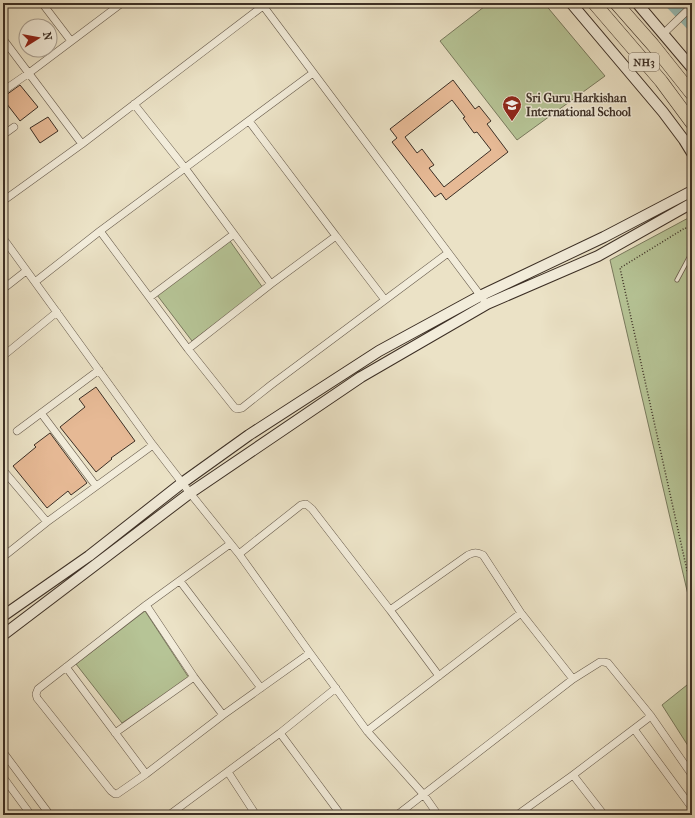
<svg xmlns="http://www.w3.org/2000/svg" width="695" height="818" viewBox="0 0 695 818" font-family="'IM FELL French Canon',serif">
<rect width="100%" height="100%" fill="#ebe2c6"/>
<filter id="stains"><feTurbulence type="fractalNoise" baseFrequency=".005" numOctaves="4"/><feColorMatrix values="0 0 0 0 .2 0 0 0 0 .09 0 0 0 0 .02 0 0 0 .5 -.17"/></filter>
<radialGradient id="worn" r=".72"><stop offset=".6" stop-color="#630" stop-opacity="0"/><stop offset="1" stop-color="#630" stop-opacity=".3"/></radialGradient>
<path fill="#b6c496" stroke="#797a5e" d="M489,3h55l61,73 -88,64 -77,-99z
M692,216v396l-82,-352z
M230,241l33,47 -71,53 -35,-46z
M145,611l44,67 -67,45 -46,-59z
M692,681v71l-30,-47z"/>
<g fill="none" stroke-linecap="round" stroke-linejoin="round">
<path stroke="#98bdb6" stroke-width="15" d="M673,3l19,20"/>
</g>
<path fill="#e6b995" stroke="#3c2f25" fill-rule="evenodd" d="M453,80l22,29 4,-3 12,15 -4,3 21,28 -62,48 -5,-7 -6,4 -43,-55 5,-4 -7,-9zM452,100l13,17 -2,1 11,15 3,-1 14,18 -47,37 -15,-19 5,-3 -12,-16 -5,4 -12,-16z
M20,85l18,22 -18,14 -17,-22v-3l3,-1z
M48,117l10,14 -18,12 -10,-15z
M96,387l39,54 -24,17 1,1 -16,13 -36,-45 25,-20 -6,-8z
M50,433l37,50 -16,12 -3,-4 -21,17 -34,-42 23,-19 -2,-2z"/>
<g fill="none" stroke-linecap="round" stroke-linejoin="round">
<defs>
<path id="lane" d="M677,280l15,-28"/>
<path id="street" d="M42,3l29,38
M261,3l222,296
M663,34l29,-28
M3,39l79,105 -79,57
M3,91l26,-18 93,-70
M134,104l51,64 86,116
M3,135l11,-8
M82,144l181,-138
M100,231l88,118 83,-65 65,-48 -87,-115
M3,238l150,207 37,48 49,61 71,99 57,78 57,64 14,20
M35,282l65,-51 213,-158
M3,289l23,-18
M150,297l84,-63
M385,300l63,-47
M188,349l47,59 2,1 5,-1 29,-23 114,-85 -49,-64
M3,356l54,-44
M41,413l55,73
M17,431l82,-61
M3,470l44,52
M230,544l-84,61 -108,84 -2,5 1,4 74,93 4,3h2l29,-20 77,-59 87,-62
M239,554l62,-49 5,-1 6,5 78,101 78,-55c6,-3 9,-3 15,0l38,58 52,66
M3,557l44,-35 106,-77
M180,581l81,107
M146,605l48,72 29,38
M390,610l49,66
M66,667l80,107
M634,729l58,79
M367,731l154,-118
M115,733l79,-56
M280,733l61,82
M3,752l47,63
M228,772l28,43
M573,775l31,40
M3,777l28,38
M169,815l111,-82 56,-45
M397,815l176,-136 27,-17h4l4,1 43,53 41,59
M517,815l56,-40 78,-59"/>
<path id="secondary" d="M571,3l92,109 21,28 8,13
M637,3l55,65
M3,616l86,-60 93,-73 67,-48 130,-84 101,-55 124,-59 88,-46
M3,635l187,-142 171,-116 126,-73 111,-48 94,-53"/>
<path id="highway" d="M594,3l67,78 31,42
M616,3l37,42 39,49"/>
</defs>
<use href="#lane" stroke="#685c4d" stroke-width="5"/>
<use href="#street" stroke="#685c4d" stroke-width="8"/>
<use href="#secondary" stroke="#3c2f25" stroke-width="12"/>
<use href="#highway" stroke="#3c2f25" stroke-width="14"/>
<path stroke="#3c2f25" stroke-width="1.5" stroke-dasharray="1 2" stroke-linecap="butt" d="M692,230l-7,-2 -65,40 72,325"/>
<use href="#lane" stroke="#f2ecda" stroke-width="3.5"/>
<use href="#street" stroke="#f2ecda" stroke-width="7"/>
<use href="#secondary" stroke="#f2ecda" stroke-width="10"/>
<use href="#highway" stroke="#ebe2c6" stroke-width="13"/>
</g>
<defs>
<symbol id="school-pin" viewBox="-11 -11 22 30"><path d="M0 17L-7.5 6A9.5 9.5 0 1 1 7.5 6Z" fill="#8f2418" stroke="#f2ecda"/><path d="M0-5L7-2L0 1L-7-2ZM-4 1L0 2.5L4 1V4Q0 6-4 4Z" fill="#fff"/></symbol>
</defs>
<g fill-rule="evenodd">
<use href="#school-pin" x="501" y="94" width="22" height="30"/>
</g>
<g text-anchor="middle" stroke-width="3" stroke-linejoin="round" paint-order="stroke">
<rect fill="#f2ecda" stroke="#73685b" stroke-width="1" x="629" y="53" width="30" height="18" rx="3"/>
<g font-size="11" font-weight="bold" fill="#3c2f25">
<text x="644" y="66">NH3</text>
</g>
<g font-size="12" font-weight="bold" fill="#3c2f25" stroke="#f2ecda" text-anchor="start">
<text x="526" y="102">Sri Guru Harkishan<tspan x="526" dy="14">International School</tspan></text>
</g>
</g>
<rect width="695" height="818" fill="none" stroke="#ebe2c6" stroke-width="16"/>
<rect x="4" y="4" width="687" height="810" fill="none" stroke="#3c2f25" stroke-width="2"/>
<rect x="8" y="8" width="679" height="802" fill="none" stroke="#3c2f25"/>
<g transform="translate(38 38) rotate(79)"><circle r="19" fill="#f2ecda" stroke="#a9a092"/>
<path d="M0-3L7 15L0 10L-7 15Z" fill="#8f2418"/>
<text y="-6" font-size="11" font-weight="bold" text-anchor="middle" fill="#3c2f25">N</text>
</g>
<rect width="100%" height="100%" filter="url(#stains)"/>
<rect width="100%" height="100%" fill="url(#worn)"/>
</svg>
